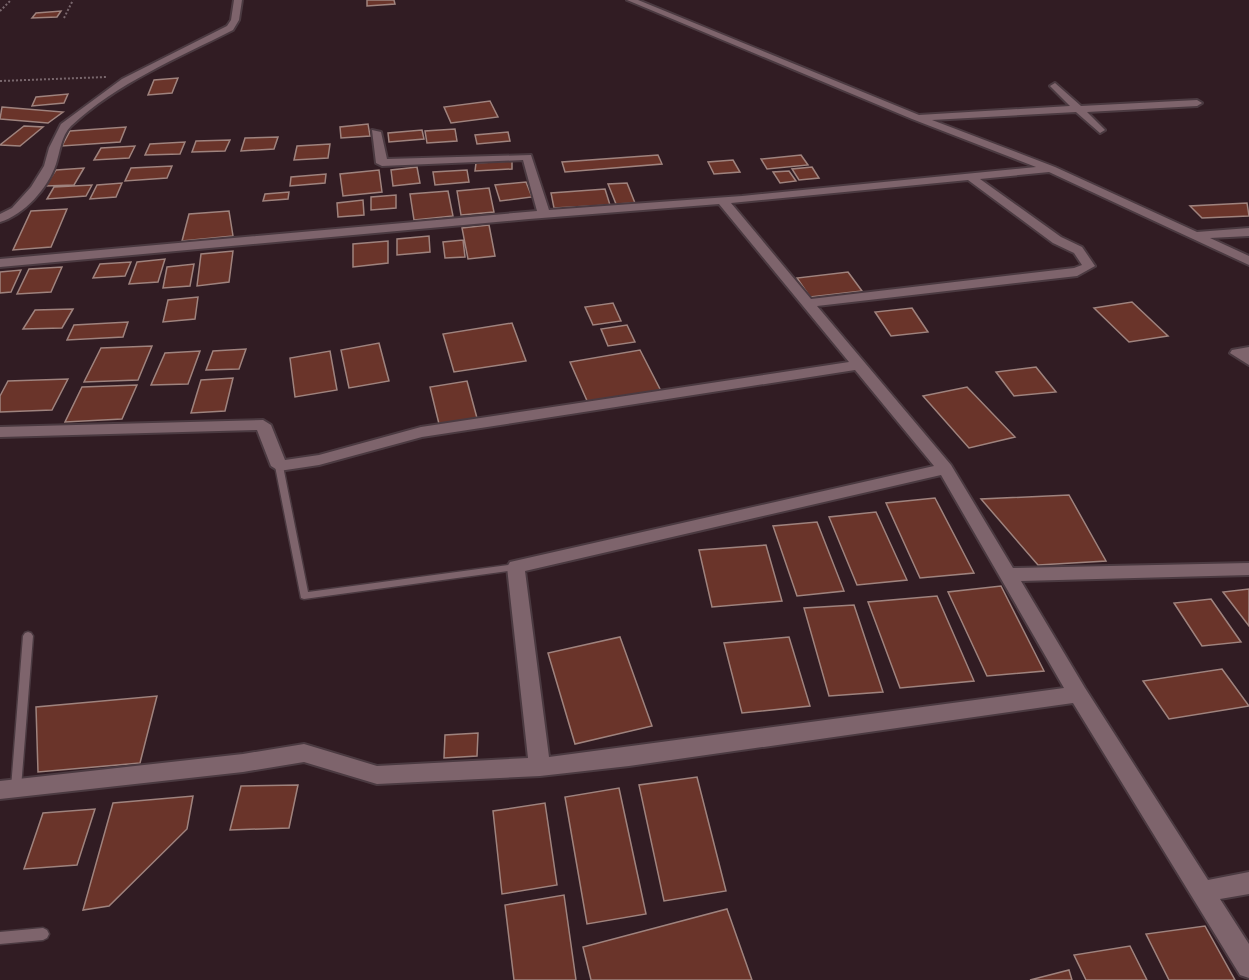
<svg xmlns="http://www.w3.org/2000/svg" width="1249" height="980" viewBox="0 0 1249 980" font-family="Cabin,sans-serif">
<rect width="100%" height="100%" fill="#311c23"/>
<path fill="#6a342a" stroke="#9f837e" stroke-width="1.5" d="M367,0h27l1,4 -28,2z
M61,11l-4,6 -25,1 4,-5z
M178,78l-6,15 -24,2 6,-15z
M68,94l-4,9 -32,3 4,-9z
M490,101l8,16 -47,6 -7,-16z
M2,107l61,5 -15,11 -48,-4z
M368,124l2,12 -29,2 -1,-11z
M24,126l19,1 -23,19 -20,-1z
M126,127l-6,15 -58,4 8,-15z
M455,129l2,12 -30,2 -2,-12z
M422,130l2,9 -35,3 -1,-9z
M508,132l2,9 -33,3 -2,-9z
M278,137l-4,12 -33,2 4,-13z
M230,140l-5,11 -33,1 4,-11z
M185,142l-5,12 -35,1 5,-11z
M330,144l-2,14 -34,2 3,-14z
M135,146l-6,12 -35,2 7,-12z
M658,155l4,9 -97,8 -3,-10z
M801,155l7,10 -41,4 -6,-10z
M733,160l7,12 -26,2 -6,-12z
M512,161v8l-37,2 1,-8z
M172,166l-5,12 -42,3 6,-13z
M417,167l3,16 -27,3 -2,-16z
M812,167l7,11 -20,2 -7,-11z
M84,168l-10,17 -29,1 11,-16z
M379,170l3,22 -39,4 -3,-22z
M467,170l2,12 -34,3 -2,-13z
M789,171l7,10 -16,2 -7,-11z
M326,174l-1,9 -35,3 1,-9z
M526,182l6,15 -32,4 -5,-16z
M122,183l-6,14 -26,2 7,-14z
M627,183l8,20 -19,1 -8,-20z
M92,185l-6,11 -39,3 7,-12z
M489,188l5,24 -33,3 -4,-24z
M605,189l5,16 -56,3 -3,-15z
M448,191l5,25 -39,4 -4,-26z
M289,192l-1,7 -25,2 2,-7z
M396,195v13l-25,2v-13z
M363,200l1,15 -26,2 -1,-14z
M1247,203l2,13 -47,2 -12,-12z
M67,209l-16,38 -38,3 18,-39z
M229,211l4,25 -51,5 7,-27z
M489,225l6,31 -27,3 -6,-31z
M429,236l1,16 -33,3v-16z
M463,240l2,17 -20,1 -2,-16z
M388,241v22l-35,4v-23z
M233,251l-4,31 -32,4 4,-32z
M165,259l-7,23 -29,2 8,-22z
M131,262l-6,14 -32,2 7,-14z
M194,264l-4,22 -27,2 4,-21z
M62,267l-11,25 -34,2 12,-25z
M21,270l-10,22 -11,1v-21z
M848,272l14,19 -52,6 -13,-19z
M198,297l-3,22 -32,3 5,-22z
M1132,302l36,34 -39,6 -35,-34z
M613,303l8,18 -28,4 -8,-18z
M912,308l16,24 -37,4 -16,-24z
M73,309l-11,19 -39,1 12,-19z
M128,322l-5,15 -56,3 7,-15z
M512,323l14,38 -72,11 -11,-38z
M627,325l8,17 -27,4 -7,-17z
M379,343l10,38 -40,7 -8,-38z
M152,346l-14,34 -54,2 17,-34z
M246,349l-7,20 -33,1 7,-19z
M640,350l21,41 -73,12 -18,-41z
M200,351l-12,33 -37,1 14,-32z
M330,351l7,39 -42,7 -5,-39z
M1036,367l20,25 -42,4 -18,-24z
M233,378l-8,33 -34,2 10,-33z
M68,379l-16,31 -52,2v-16l8,-15z
M467,381l10,37 -38,6 -9,-37z
M137,385l-15,34 -57,3 17,-35z
M967,387l48,50 -46,11 -46,-52z
M1069,495l37,66 -68,4 -57,-66z
M935,498l39,75 -54,5 -34,-75z
M876,512l31,68 -50,5 -28,-68z
M817,522l27,69 -47,5 -24,-70z
M766,545l16,56 -70,6 -13,-57z
M1001,586l43,85 -57,5 -39,-84z
M1249,589v37l-26,-34z
M937,596l37,85 -74,7 -32,-86z
M1211,599l30,43 -39,4 -28,-43z
M854,605l29,87 -54,4 -25,-88z
M620,637l32,89 -77,18 -27,-91z
M789,637l21,69 -68,7 -18,-70z
M1222,669l27,37 -80,13 -26,-38z
M157,696l-17,67 -102,9 -2,-65z
M478,733l-1,23 -33,2 1,-23z
M697,777l29,114 -62,10 -25,-116z
M298,785l-9,43 -59,2 11,-44z
M619,788l27,126 -59,10 -22,-127z
M193,796l-6,33 -78,77 -26,4 30,-107z
M545,803l12,82 -55,9 -9,-83z
M95,809l-18,56 -53,4 19,-56z
M564,895l12,85h-62l-9,-75z
M727,909l25,71h-161l-8,-33z
M1205,926l30,54h-66l-23,-46z
M1130,946l17,34h-61l-12,-25z
M1069,970l3,10h-42z"/>
<g fill="none" stroke-linecap="round" stroke-linejoin="round">
<defs>
<path id="lane" d="M279,463l4,3 25,126 208,-28 3,1 1,2 -1,2 -3,1 -212,29 -3,-1 -26,-132z
M28,632l3,1 2,3 -12,152 -1,3 -4,2 -4,-2 -1,-3 12,-152 2,-3z
M43,928l4,2 2,4 -2,4 -4,2 -43,4v-12z"/>
<path id="street" d="M234,0h8l-3,20 -6,10c-55,28 -116,53 -162,96 -10,10 -11,26 -15,38 -8,24 -32,51 -56,58v-8l12,-6 19,-21 13,-21 5,-18 12,-24 61,-45 105,-53 4,-6z
M627,0h11l281,115 151,-9 -20,-20 5,-3 26,23 116,-6 5,3 -5,3 -110,6 18,18 -5,3 -24,-21 -144,8 123,47 142,65 52,-4v8l-39,2 39,18v9l-200,-93 -69,7 81,58 21,10 13,19 -18,10 -260,30 134,159 62,103 236,-5v12l-228,6 64,107 123,192 41,-8v22l-29,5 29,45v34l-9,-3 -167,-272 -444,63 -89,10 -163,8 -73,-22 -61,10 -243,27v-18l243,-27 61,-10 73,22 151,-8 -21,-191 3,-5 424,-96 -79,-96 -433,67 -103,28 -40,6 -8,-5 -14,-36 -257,7v-10l263,-7 8,5 14,35 34,-5 102,-28 428,-65 -130,-158 -190,15 -529,48v-8l537,-48 -14,-51 -141,6 -6,-3 -4,-33 9,2 6,27 144,-4 18,55 193,-14 294,-29 -124,-48zM968,180l85,63 21,10 8,12 -8,3 -263,31 -80,-96zM941,475l123,213 -515,69 -24,-186z
M1249,347v18l-19,-12 2,-3z"/>
</defs>
<use href="#lane" stroke="#4b3a41" stroke-width="3"/>
<use href="#street" stroke="#4b3a41" stroke-width="4"/>
<path stroke="#79676d" stroke-width="2" stroke-dasharray="2 2" stroke-linecap="butt" d="M0,11l11,-11
M64,18l9,-18
M0,81l107,-4"/>
<use href="#lane" fill="#7e646c" fill-rule="evenodd"/>
<use href="#street" fill="#7e646c" fill-rule="evenodd"/>
</g>
</svg>
